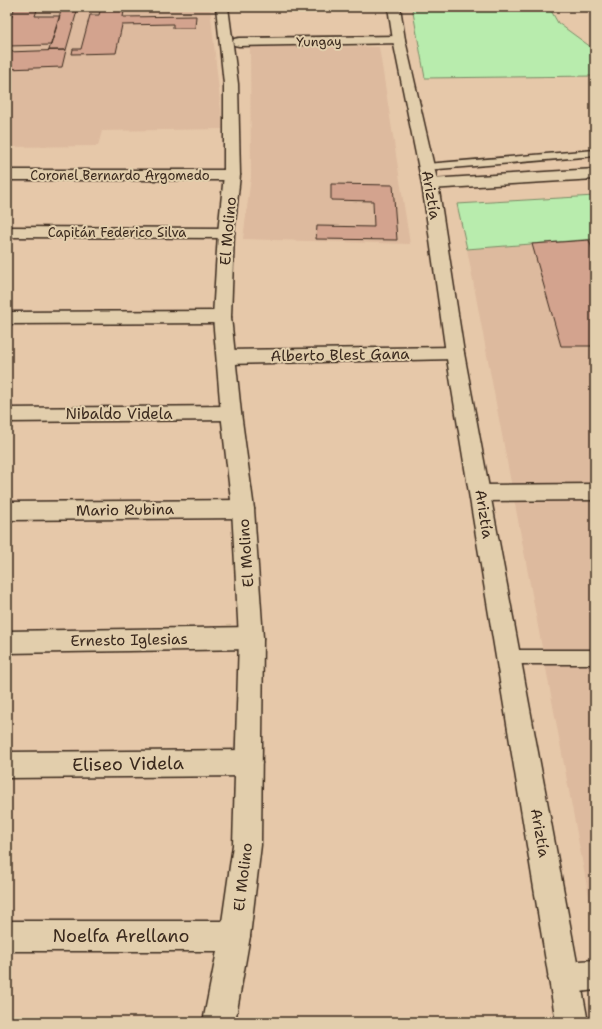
<svg xmlns="http://www.w3.org/2000/svg" width="602" height="1029" viewBox="0 0 602 1029" font-family="'Shantell Sans',sans-serif">
<rect width="100%" height="100%" fill="#e6c8a9"/>
<filter id="ink" filterUnits="userSpaceOnUse"><feTurbulence type="fractalNoise" baseFrequency=".025" numOctaves="2"/><feDisplacementMap in="SourceGraphic" scale="8" xChannelSelector="R" yChannelSelector="G"/><feConvolveMatrix kernelMatrix="1 2 1 2 8 2 1 2 1" color-interpolation-filters="sRGB"/></filter>
<g filter="url(#ink)">
<path fill="#ddba9e" d="M7,7h203l13,122 -121,2 -4,15 -91,1z
M250,46l129,1 31,197 -167,-5 8,-62z
M595,239v690l-128,-680z"/>
<path fill="#b8ecad" stroke="#7a8b66" d="M412,7h137l9,16 37,27v26l-170,2z
M595,196v43l-128,10 -10,-45z"/>
<path fill="#d3a38e" stroke="#3b2a1e" d="M15,7h23l-3,9h25l-9,29 -44,1v-18z
M61,11h16l-11,39h-17z
M100,11h24l-1,6 73,-1 -1,12h-22v-4l-51,1 -6,28 -44,1 1,-5h8l9,-34h9z
M66,50l-4,17 -55,2v-17z
M331,184l62,1 4,55 -81,-1 1,-13 57,1 -1,-26 -42,-1z
M589,240l6,15v91h-34l-29,-102z"/>
<g fill="none" stroke-linecap="round" stroke-linejoin="round">
<defs>
<path id="service" d="M595,150v6l-169,14 -4,-3 4,-3z
M509,650h86v14h-86l-5,-2 -2,-5 2,-5z"/>
<path id="minor" d="M7,170h225l5,2 3,3 -3,3 -5,2h-225z
M7,227l219,1 6,1 2,4 -2,4 -6,1 -219,-1z
M231,406l7,2 3,5 -3,5 -7,2 -224,2v-14z
M595,484v16l-114,1 -8,-2 -3,-6 3,-6 8,-2z
M243,500l8,3 3,6 -3,6 -8,3 -236,2v-18z
M251,627l9,3 3,8 -3,8 -9,3 -244,4v-22z
M249,750l9,4 4,9 -4,9 -9,4 -242,2v-26z
M7,921h228l11,4 4,11 -4,11 -11,4h-228z
M595,960v30l-31,4 -11,-5 -5,-11 5,-11 11,-5z"/>
<path id="tertiary" d="M399,36l5,1 1,3 -1,3 -165,3 -5,-1 -1,-3 1,-3 5,-1z
M595,169v10l-165,10 -5,-2 -3,-3 3,-3 5,-2z
M222,311l6,2 3,4 -3,4 -6,2 -215,1v-12z
M455,347l7,1 2,5 -2,5 -7,1 -229,5 -7,-2 -2,-5 2,-5 7,-2z"/>
<path id="secondary" d="M216,7h12l10,77 2,91 -6,58 -3,84 10,96 13,96 9,129 -2,207 -11,91 -15,86h-32l17,-86 13,-91 6,-207 -7,-129 -11,-96 -8,-96 5,-84 6,-58v-91z
M388,7h12l5,33 33,144 26,169 124,669h-32l-110,-669 -24,-169 -29,-144z"/>
</defs>
<use href="#service" stroke="#3b2a1e" stroke-width="3"/>
<use href="#minor" stroke="#3b2a1e" stroke-width="3"/>
<use href="#tertiary" stroke="#3b2a1e" stroke-width="3"/>
<use href="#secondary" stroke="#3b2a1e" stroke-width="3"/>
<use href="#service" fill="#e2ceac" fill-rule="evenodd"/>
<use href="#minor" fill="#e2ceac" fill-rule="evenodd"/>
<use href="#tertiary" fill="#e2ceac" fill-rule="evenodd"/>
<use href="#secondary" fill="#e2ceac" fill-rule="evenodd"/>
</g>
</g>
<g text-anchor="middle" stroke-width="4" stroke-linejoin="round" paint-order="stroke">
<g font-size="13" fill="#3b2a1e" stroke="#e2ceac">
<text transform="translate(319 41) rotate(-1)" y="5">Yungay</text>
<text x="120" y="180">Coronel Bernardo Argomedo</text>
<text x="117" y="237">Capitán Federico Silva</text>
</g>
<g font-size="15" fill="#3b2a1e" stroke="#e2ceac">
<text transform="translate(431 195) rotate(80)" y="5">Ariztía</text>
<text transform="translate(228 231) rotate(-85)" y="5">El Molino</text>
<text transform="translate(340 355) rotate(-1)" y="5">Alberto Blest Gana</text>
<text x="119" y="419">Nibaldo Videla</text>
<text transform="translate(125 510) rotate(-1)" y="5">Mario Rubina</text>
<text transform="translate(484 514) rotate(81)" y="5">Ariztía</text>
<text transform="translate(246 553) rotate(-94)" y="5">El Molino</text>
<text transform="translate(129 640) rotate(-1)" y="5">Ernesto Iglesias</text>
<text transform="translate(540 833) rotate(80)" y="5">Ariztía</text>
<text transform="translate(243 877) rotate(-83)" y="5">El Molino</text>
</g>
<g font-size="18" fill="#3b2a1e" stroke="#e2ceac">
<text transform="translate(128 764) rotate(-1)" y="6">Eliseo Videla</text>
<text x="121" y="942">Noelfa Arellano</text>
</g>
</g>
<rect width="602" height="1029" fill="none" stroke="#e2ceac" stroke-width="24"/>
<rect x="12" y="12" width="578" height="1005" fill="none" stroke="#3b2a1e" stroke-width="1.5" filter="url(#ink)"/>
</svg>
